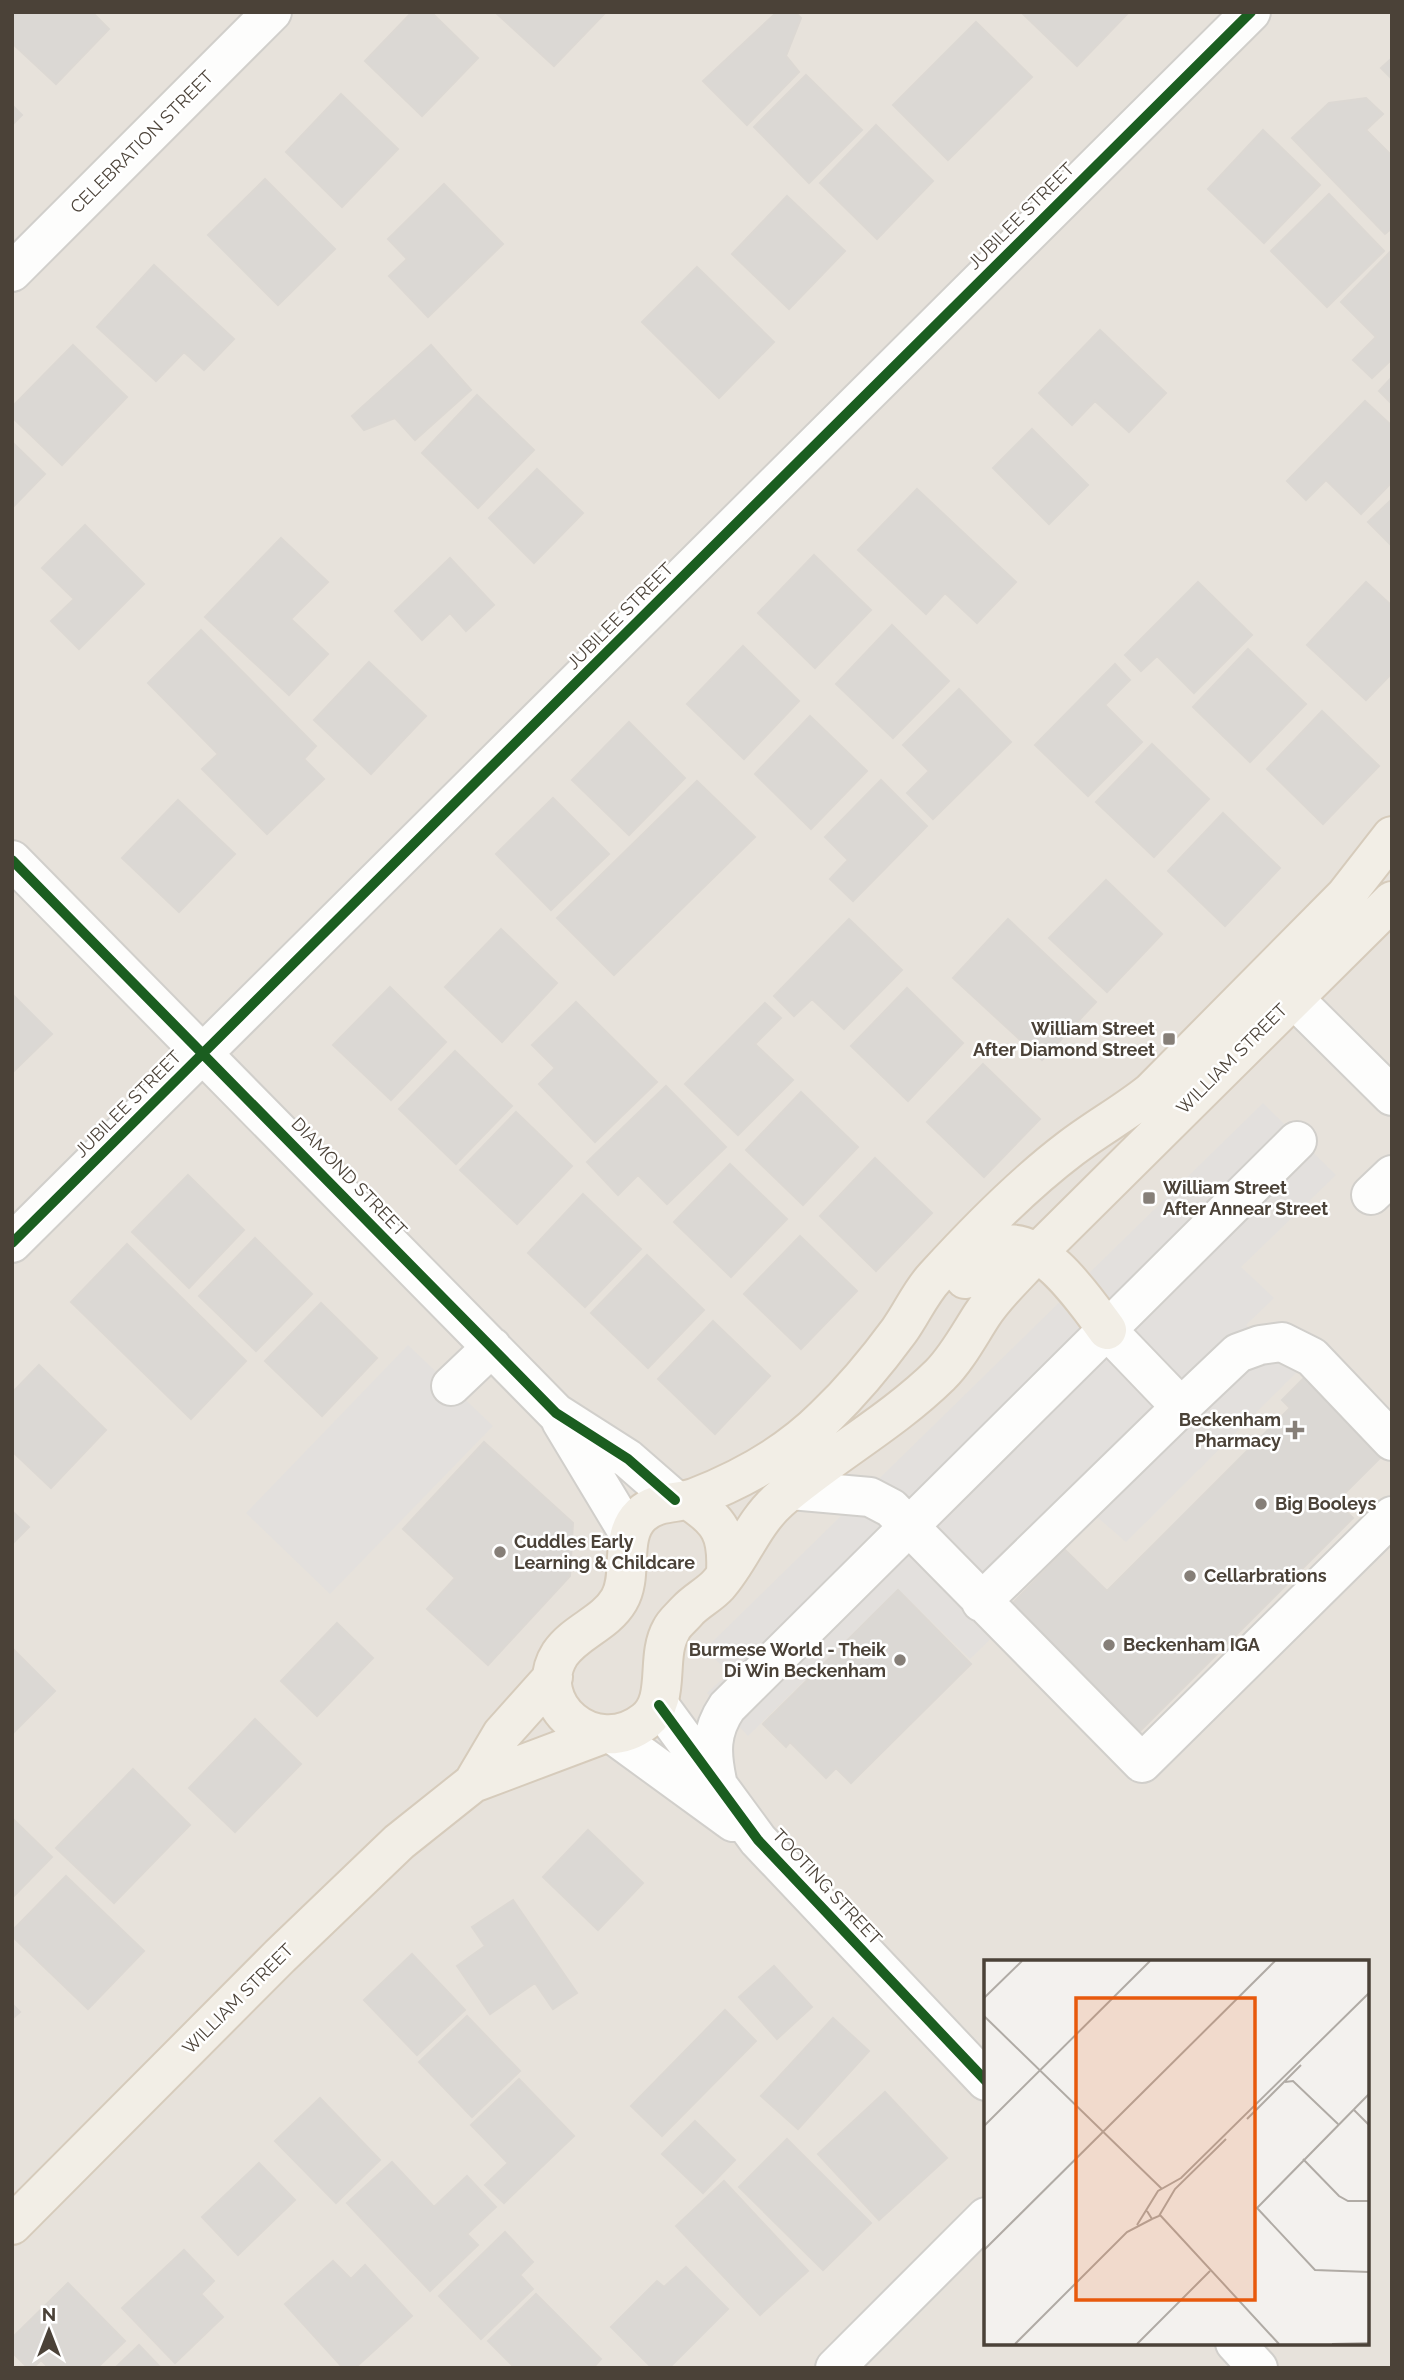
<svg xmlns="http://www.w3.org/2000/svg" width="1404" height="2380" viewBox="0 0 1404 2380" font-family="Raleway,sans-serif">
<rect width="100%" height="100%" fill="#f3f1ee"/>
<path fill="#e7e2db" fill-rule="evenodd" d="M12,12h1380v2356h-1380zM986,1962h381v381h-381z"/>
<path fill="#e3e0dd" d="M1263,1103l73,72 -95,92 33,31 -28,27 52,46 -172,171 -30,-26 -102,102 8,10 -32,31 -72,-70 -150,147 -41,-43 22,-20 -24,-24z
M408,1345l85,81 -163,168 -84,-81z"/>
<path fill="#dbd8d4" stroke="#dcd8d3" stroke-width="2" d="M12,12h80l17,17 -53,55 -44,-41z
M412,12h19l47,46 -56,58 -57,-55z
M495,12h111l-52,54z
M777,12h18l6,6 -15,38 13,16 -52,53 -44,-44z
M1021,12h108l-52,54z
M976,22l56,55 -84,83 -55,-55z
M1392,58v21l-11,-11z
M806,75l56,55 -53,53 -55,-56z
M341,94l57,55 -56,58 -56,-55z
M1366,98l17,16 -17,16 26,26v72l-7,6 -93,-96 37,-35z
M12,105l10,10 -10,10z
M876,125l57,56 -56,58 -57,-56z
M1263,130l57,55 -56,58 -56,-54z
M265,179l70,70 -57,56 -70,-70z
M444,184l59,60 -75,73 -39,-41 18,-17 -19,-20z
M1329,194l55,57 -57,56 -56,-56z
M787,196l58,55 -56,58 -57,-55z
M1389,253l3,106 -20,19 -19,-18 23,-23 -35,-35z
M154,265l80,74 -30,31 -20,-18 -28,29 -59,-54z
M697,267l77,75 -55,56 -77,-76z
M1100,330l66,63 -37,39 -34,-31 -23,24 -33,-32z
M73,345l54,52 -65,68 -50,-48v-10z
M431,345l40,45 -56,50 -20,-22 -31,12 -12,-14z
M1392,377v27l-13,-13z
M477,395l57,55 -56,58 -56,-55z
M1365,401l27,25v56l-31,32 -35,-34 -20,20 -19,-19z
M1032,429l56,56 -39,39 -56,-56z
M12,442l33,32 -33,34z
M537,469l46,44 -49,50 -45,-45z
M917,489l99,93 -39,41 -32,-30 -19,21 -68,-64z
M1392,499v47l-24,-24z
M85,525l59,59 -65,65 -28,-28 23,-22 -32,-31z
M281,538l47,44 -37,37 37,35 -39,41 -84,-78z
M814,555l57,55 -56,58 -57,-55z
M450,558l44,47 -28,26 -16,-18 -28,27 -27,-29z
M1198,582l54,53 -58,58 -37,-37 -16,15 -16,-16z
M1366,582l26,24v67l-26,27 -59,-55z
M892,625l57,56 -56,57 -57,-54z
M201,630l115,116 -12,13 20,20 -57,55 -65,-65 16,-15 -70,-71z
M743,646l56,55 -55,58 -57,-55z
M1248,649l58,55 -56,58 -57,-55z
M369,662l57,54 -55,58 -57,-54z
M1115,664l15,16 -25,25 37,37 -54,54 -53,-51z
M959,689l52,53 -78,77 -26,-26 22,-22 -26,-26z
M1322,711l57,55 -56,58 -56,-55z
M810,716l57,55 -56,58 -56,-55z
M629,722l56,56 -56,57 -57,-55z
M1152,744l57,55 -55,58 -58,-55z
M881,780l46,46 -74,75 -23,-22 18,-19 -23,-23z
M697,781l58,56 -141,138 -57,-57z
M553,798l56,56 -58,56 -55,-56z
M178,800l57,54 -56,58 -57,-54z
M1223,813l57,55 -55,58 -57,-55z
M1106,880l56,54 -55,58 -58,-54z
M849,919l53,51 -58,59 -32,-30 -18,17 -20,-20z
M1008,919l88,83 -54,58 -89,-82z
M501,929l56,54 -55,59 -57,-55z
M390,987l56,55 -55,58 -58,-55z
M907,988l56,55 -55,58 -57,-55z
M12,994l40,40 -40,39z
M576,1002l81,80 -62,60 -56,-58 16,-16 -23,-23z
M765,1003l16,15 -26,26 38,36 -55,55 -53,-51z
M455,1051l57,55 -56,58 -57,-55z
M983,1064l57,55 -56,58 -57,-55z
M666,1086l60,61 -59,57 -29,-29 -20,20 -31,-33z
M801,1092l57,55 -55,58 -57,-55z
M516,1112l56,54 -55,58 -57,-54z
M875,1158l57,55 -56,58 -56,-55z
M730,1164l57,55 -56,58 -57,-55z
M188,1175l56,55 -55,58 -57,-56z
M583,1194l58,55 -56,58 -57,-54z
M800,1236l57,55 -56,58 -57,-55z
M255,1238l57,56 -56,57 -57,-55z
M127,1244l119,117 -55,58 -120,-117z
M647,1255l57,55 -56,58 -57,-55z
M321,1303l56,55 -55,58 -57,-55z
M713,1321l57,55 -55,58 -57,-55z
M39,1365l67,65 -55,58 -39,-37v-58z
M1306,1376l78,78 -48,48 17,16 -227,227 -128,-127 67,-68 42,41 183,-183 -8,-8z
M484,1442l89,81 -3,53 -82,89 -61,-56 28,-31 -52,-49z
M12,1511l17,16 -17,17z
M898,1590l73,74 -120,119 -15,-15 -10,10 -36,-36 -4,5 -23,-23z
M337,1623l36,35 -56,58 -36,-35z
M12,1648l43,43 -43,43z
M255,1719l46,45 -66,68 -46,-44z
M133,1769l57,56 -76,78 -58,-55z
M12,1818l40,39 -40,41z
M588,1830l55,53 -45,47 -55,-53z
M66,1876l78,75 -56,58 -76,-73v-5z
M513,1900l64,93 -24,16 -18,-26 -45,31 -33,-48 28,-20 -13,-19z
M412,1954l53,56 -48,45 -53,-55z
M774,1966l38,41 -35,32 -38,-42z
M12,2004l8,8 -8,7z
M725,2010l31,31 -94,95 -31,-30z
M467,2016l53,55 -48,46 -53,-55z
M833,2018l36,33 -71,78 -37,-33z
M519,2079l55,57 -70,67 -19,-18 23,-22 -37,-38z
M885,2092l62,66 -68,62 -61,-66z
M320,2098l60,62 -44,43 -61,-62z
M695,2121l40,39 -32,33 -41,-39z
M787,2139l84,84 -48,47 -84,-83z
M392,2162l42,45 33,-31 29,31 -29,27 11,11 -48,46 -83,-88z
M259,2163l36,37 -57,55 -36,-38z
M724,2181l84,90 -48,44 -84,-89z
M505,2232l28,30 -13,13 13,14 -52,50 -42,-43z
M184,2250l30,31 -13,13 22,23 -48,46 -53,-55z
M333,2261l18,18 14,-14 47,51 -57,52h-12l-58,-64z
M686,2267l42,42 -59,59h-17l-41,-41 46,-46 7,6z
M68,2283l57,58 -28,27h-48l-8,-8 -8,8h-5l-16,-16v-14z
M536,2294l65,65 -8,9h-78l-27,-27z
M139,2345l22,23h-46z"/>
<g fill="none" stroke-linecap="round" stroke-linejoin="round">
<defs>
<path id="minor" d="M12,272l260,-260
M12,860l544,553 72,46 47,41
M1270,975l122,121
M1371,1195l21,-20
M12,1243l1239,-1231
M1107,1330l74,77 57,-54 22,-8 22,-3 30,15 80,84
M451,1386l41,-39
M561,1421l68,113
M791,1490l79,7 21,11 251,255 250,-247
M981,1602l200,-195
M659,1705l99,135 228,241
M615,1736l118,86
M717,1781c-6,-28 -7,-49 10,-74l570,-566
M1235,2343l23,25
M835,2368l151,-151"/>
<path id="major" d="M1392,836l-46,59 -195,197c-26,21 -54,36 -80,56 -49,37 -95,84 -136,129 -15,16 -23,36 -36,54 -22,30 -47,60 -74,86 -36,36 -84,63 -131,81 -18,6 -37,2 -53,17 -23,22 -7,60 -22,85 -14,24 -43,31 -59,54 -31,49 34,107 85,67 27,-21 10,-63 26,-91 3,-7 11,-13 16,-19 9,-10 22,-16 31,-26 23,-26 34,-61 61,-85 52,-45 112,-77 161,-125 17,-17 29,-40 42,-60 13,-20 31,-37 48,-55l362,-359
M965,1279c9,-11 21,-29 35,-33 41,-13 87,57 107,84
M688,1500c32,20 40,34 38,72
M473,1783l29,-49 51,-57
M12,2225l268,-269 119,-114 74,-59 125,-47"/>
</defs>
<use href="#minor" stroke="#d1cfcb" stroke-width="42"/>
<use href="#major" stroke="#d6cbbb" stroke-width="42"/>
<use href="#minor" stroke="#fdfdfc" stroke-width="38"/>
<use href="#major" stroke="#f2eee6" stroke-width="38"/>
<defs>
<path id="cycleway" d="M12,860l544,553 72,46 47,41
M12,1243l1239,-1231
M659,1705l99,135 228,241"/>
</defs>
<use href="#cycleway" stroke="#fff" stroke-width="15"/>
<use href="#cycleway" stroke="#1b5e20" stroke-width="10"/>
</g>
<g fill="#867f78" stroke="#fff" stroke-width="2.5">
<rect x="1162" y="1032" width="14" height="14" rx="3.5"/>
<rect x="1142" y="1191" width="14" height="14" rx="3.5"/>
<path d="M1291.5 1419.5h7v7h7v7h-7v7h-7v-7h-7v-7h7z"/>
<circle cx="1261" cy="1504" r="7"/>
<circle cx="500" cy="1552" r="7"/>
<circle cx="1190" cy="1576" r="7"/>
<circle cx="1109" cy="1645" r="7"/>
<circle cx="900" cy="1660" r="7"/>
</g>
<g text-anchor="middle" stroke-width="5" stroke-linejoin="round" paint-order="stroke">
<g font-size="18" fill="#4b4238" stroke="#fff">
<text transform="translate(142 142) rotate(-45)" y="6">CELEBRATION STREET</text>
<text transform="translate(1021 216) rotate(-45)" y="6">JUBILEE STREET</text>
<text transform="translate(620 616) rotate(-45)" y="6">JUBILEE STREET</text>
<text transform="translate(1232 1059) rotate(-45)" y="6">WILLIAM STREET</text>
<text transform="translate(128 1104) rotate(-45)" y="6">JUBILEE STREET</text>
<text transform="translate(349 1177) rotate(46)" y="6">DIAMOND STREET</text>
<text transform="translate(827 1887) rotate(47)" y="6">TOOTING STREET</text>
<text transform="translate(238 1999) rotate(-45)" y="6">WILLIAM STREET</text>
</g>
<g font-size="18" font-weight="bold" fill="#4b4238" stroke="#fff" text-anchor="start">
<text x="1155" y="1035" text-anchor="end">William Street<tspan x="1155" dy="21">After Diamond Street</tspan></text>
<text x="1163" y="1194">William Street<tspan x="1163" dy="21">After Annear Street</tspan></text>
<text x="1281" y="1426" text-anchor="end">Beckenham<tspan x="1281" dy="21">Pharmacy</tspan></text>
<text x="1275" y="1510">Big Booleys</text>
<text x="514" y="1548">Cuddles Early<tspan x="514" dy="21">Learning &amp; Childcare</tspan></text>
<text x="1204" y="1582">Cellarbrations</text>
<text x="1123" y="1651">Beckenham IGA</text>
<text x="886" y="1656" text-anchor="end">Burmese World - Theik<tspan x="886" dy="21">Di Win Beckenham</tspan></text>
</g>
</g>
<g transform="translate(984 1960)">
<rect width="385" height="385" fill="#f3f1ee"/>
<path fill="none" stroke="#b0aba5" stroke-width="2" d="M0,38l38,-37M0,56l178,173M301,122l8,-1 45,43M385,134l-112,114 58,62 54,2M369,149l16,16M263,159l54,-54M0,166l166,-165M319,199l36,37 9,5h21M163,251l5,8 7,-3 16,-27 51,-50M176,255l119,129M153,265l21,-34 23,-13 188,-185M0,290l291,-289M31,384l112,-112 25,-13M153,384l73,-73M348,384l37,-1"/>
<path fill="#e8590c" fill-opacity="0.15" stroke="#e8590c" stroke-width="3.5" d="M92,38h179v302h-179z"/>
<rect width="385" height="385" fill="none" stroke="#4b4238" stroke-width="3.5"/>
</g>
<rect width="1404" height="2380" fill="none" stroke="#4b4238" stroke-width="28"/>
<g transform="translate(49 2331)" stroke="#ffffff" stroke-width="5" paint-order="stroke">
<path d="M0-5L12 26L0 18L-12 26Z" fill="#4b4238"/>
<text y="-10" font-size="19" font-weight="bold" text-anchor="middle" fill="#4b4238">N</text>
</g>
</svg>
